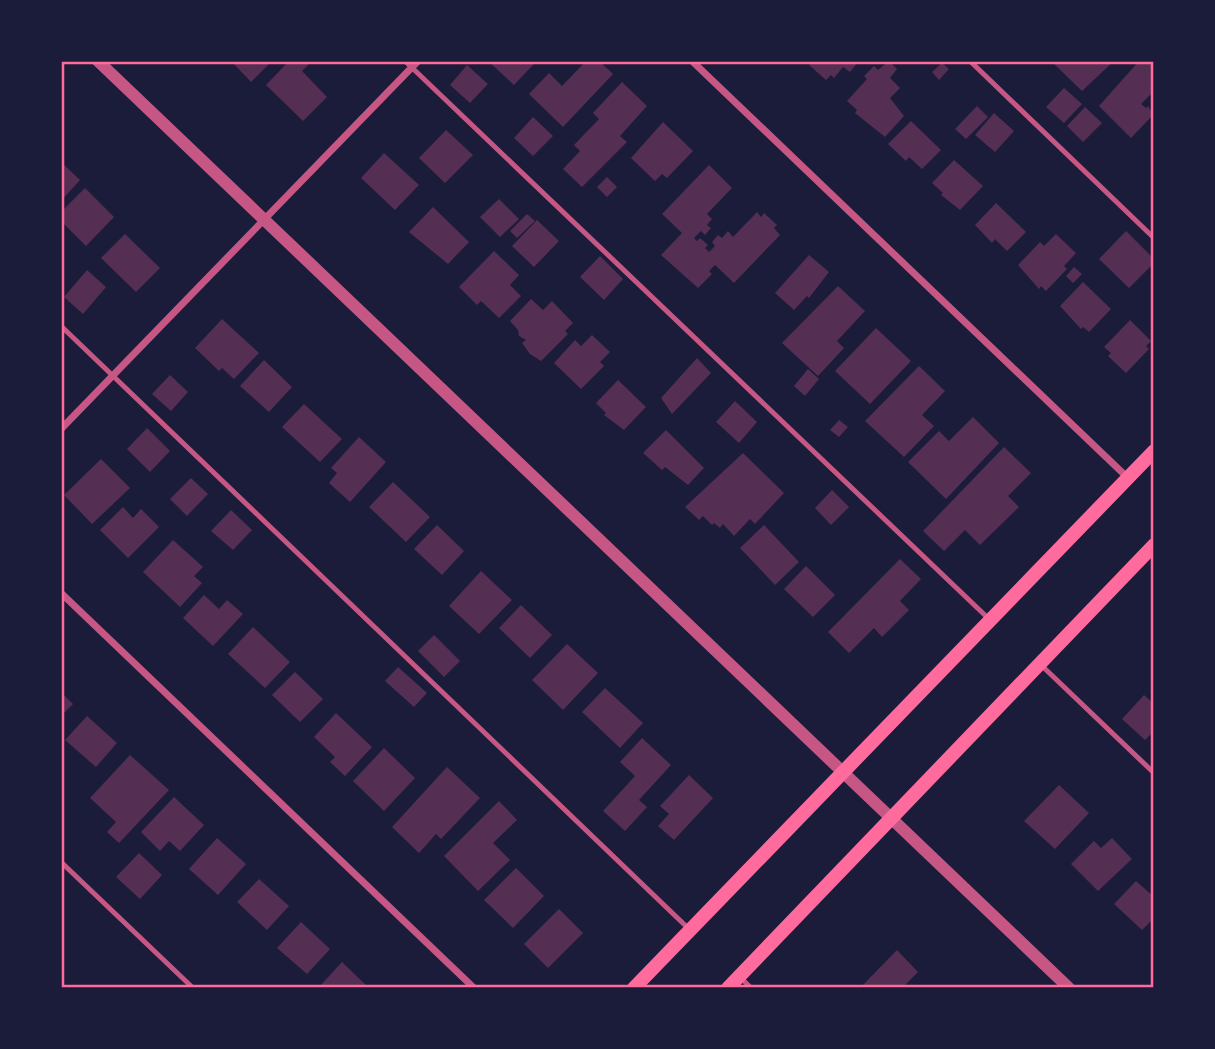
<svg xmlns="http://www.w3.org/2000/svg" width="1215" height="1049" viewBox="0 0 1215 1049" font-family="'Asap Condensed',sans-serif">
<rect width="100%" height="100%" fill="#1b1b3a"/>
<path fill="#542f53" d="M231,61h41l-21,21z
M289,61h23l-10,10 25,26 -24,24 -37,-36z
M488,61h43l3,3 -20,21z
M586,61h13l14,13 -50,53 -34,-33 20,-21 13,13z
M812,61h47l-9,11 -7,-5 -9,11 -3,-3 -5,5 -17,-15z
M889,61l8,8 -7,9 10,10 -10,10 14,18 -19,21 -30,-24 2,-3 -10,-9 20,-22 -3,-3 10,-10 4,4z
M1051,61h63l-32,30z
M1139,61h15v30l-13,13 5,4 2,-2 5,9 -22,23 -32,-32z
M942,63l7,6 -10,11 -7,-8z
M467,65l21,19 -18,19 -20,-18z
M622,82l25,24 -27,30 7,6 -45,45 -19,-18 17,-18 -6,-6 25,-26 -6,-6z
M1064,88l18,16 -18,19 -18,-16z
M977,106l11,11 -22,22 -11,-10z
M1085,107l17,16 -19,19 -16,-16z
M994,113l20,18 -19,21 -20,-17z
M533,117l20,19 -20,20 -19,-18z
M911,121l30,29 -19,19 -13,-12 -3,4 -18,-17z
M663,122l30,29 -26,27 -5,-4 -7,7 -24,-23z
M446,130l27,25 -28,28 -26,-25z
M384,153l35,32 -24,25 -34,-32z
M954,160l29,26 -23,24 -19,-15 2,-2 -11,-10z
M61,162l19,18 -19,21z
M709,165l23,23 -25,26 5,5 -5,6 4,3 -6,7 -4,-4 -7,7 3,3 3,-3 8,7 -3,3 4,4 6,-6 -3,-4 6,-7 4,3 6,-7 5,6 24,-25 4,5 3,-4 13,12 -3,3 6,7 -46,48 -19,-18 -6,6 3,3 -14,14 -37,-33 21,-22 -20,-19z
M607,177l10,10 -10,10 -10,-10z
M85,188l29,29 -28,29 -25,-25v-9z
M499,199l20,20 -19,18 -20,-20z
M996,203l30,29 -19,19 -12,-12 -3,4 -17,-18z
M433,207l36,35 -21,22 -39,-32z
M527,214l8,7 -18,17 -7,-7z
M537,220l22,21 -25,26 -22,-21z
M1126,231l28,28v4l-25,25 -30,-29z
M125,234l35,34 -24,24 -35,-34z
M1056,234l20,19 -12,13 3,3 -21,22 -5,-5 -2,3 -21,-24 22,-23 4,4z
M494,251l25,24 -9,10 11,11 -22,22 -18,-17 -4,4 -18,-18z
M809,255l20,17 -20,26 -2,-2 -13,14 -19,-17z
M600,256l23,23 -19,21 -24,-23z
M1074,267l8,7 -9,9 -7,-7z
M87,270l19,17 -23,27 -19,-17z
M1083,282l28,27 -22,23 -6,-5 -2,2 -21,-23z
M838,286l27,25 -28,30 7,7 -26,28 -36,-33z
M531,299l12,11 9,-9 21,22 -8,8 3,3 -27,27 -11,-7 -8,-11 4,-3 -7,-4 -1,-6 -8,-9z
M222,319l37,34 -25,26 -12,-11 -3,3 -24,-23z
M1130,320l21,21 -5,5 3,3 -23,24 -18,-17 3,-3 -7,-6z
M876,328l35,33 -41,43 -35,-33z
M592,335l18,17 -10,10 4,4 -23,23 -27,-26 21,-23 6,6z
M697,358l14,15 -39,41 -11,-16z
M264,360l28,27 -23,25 -29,-26z
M919,366l26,25 -23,24 12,11 -30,31 -39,-36z
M808,369l11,10 -14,17 -11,-10z
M170,375l18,17 -17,19 -19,-17z
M618,380l28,27 -22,23 -20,-15 2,-2 -10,-10z
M735,401l22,21 -18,21 -23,-21z
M304,404l38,35 -22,23 -38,-35z
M973,417l26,26 -53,56 -38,-37 31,-31 10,10z
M839,420l9,7 -9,10 -9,-7z
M147,428l23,23 -20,21 -23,-23z
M666,430l38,38 -16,17 -23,-18 -3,3 -19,-17z
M359,437l27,25 -36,40 -21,-19 8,-10 -6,-5z
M1004,447l27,26 -23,23 11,11 -39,38 -15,-15 -21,21 -21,-20z
M743,453l41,40 -29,31 -5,-5 -16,17 -11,-12 -3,4 -6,-5 -2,2 -9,-9 -4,4 -14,-13z
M101,459l29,29 -38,36 -28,-29z
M191,478l17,16 -21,22 -17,-17z
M393,482l37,35 -24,25 -37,-35z
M832,490l17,17 -18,18 -16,-17z
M123,507l10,11 8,-9 18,18 -31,31 -28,-28z
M231,510l21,20 -19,20 -22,-19z
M437,525l27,26 -22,24 -28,-26z
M764,525l35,37 -24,23 -35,-37z
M173,540l30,27 -9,9 8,7 -22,24 -37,-35z
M900,559l21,20 -21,22 9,9 -27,27 -8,-9 -25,25 -21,-21z
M806,566l29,29 -22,22 -29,-28z
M481,571l31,29 -33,34 -30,-28z
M204,595l15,14 8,-9 16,14 -30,32 -30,-28z
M521,605l31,30 -22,23 -31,-30z
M253,627l37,35 -25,26 -37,-34z
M434,635l26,26 -16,16 -26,-26z
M567,644l31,29 -35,37 -31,-30z
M398,667l29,26 -13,14 -29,-26z
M295,672l28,27 -23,23 -28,-27z
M605,688l38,35 -23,25 -38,-36z
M61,692l12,12 -12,12z
M1144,695l10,9v27l-9,9 -23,-21z
M336,713l36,34 -27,29 -15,-14 5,-5 -21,-20z
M87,716l30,27 -21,24 -31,-27z
M642,738l29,27 -32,35 8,7 -22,24 -22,-20 32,-35 -15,-14z
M384,748l31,30 -31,33 -31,-30z
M130,755l39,35 -50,53 -12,-11 9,-10 -26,-24z
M447,767l33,31 -39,41 -5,-5 -17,19 -27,-26z
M689,775l24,23 -39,42 -16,-14 11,-12 -9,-8z
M1059,785l30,28 -34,36 -31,-28z
M174,797l30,28 -24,26 -11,-10 -9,10 -19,-19z
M499,801l18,19 -24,23 17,17 -32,31 -34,-35z
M217,838l29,26 -28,31 -29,-26z
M1112,838l20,21 -34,32 -27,-27 23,-23 7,7z
M139,853l23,22 -22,24 -24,-22z
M516,868l28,28 -31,32 -29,-28z
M259,879l30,27 -22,24 -30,-28z
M1136,881l18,16v21l-12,12 -28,-26z
M559,909l24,24 -35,35 -24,-24z
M301,922l29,27 -23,25 -30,-26z
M897,950l21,22 -16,16h-42z
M342,962l27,26h-51z"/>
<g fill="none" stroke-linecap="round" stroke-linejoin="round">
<path stroke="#c65784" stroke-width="5" d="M405,61l585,559
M970,61l184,177
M61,326l629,604
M1040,664l114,109
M61,862l132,126
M741,978l10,10"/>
<path stroke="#c65784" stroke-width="7" d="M692,61l436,417
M61,429l357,-368
M61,593l413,395"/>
<path stroke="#c65784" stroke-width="12" d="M98,61l971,927"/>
<path stroke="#ff6b9d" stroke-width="14" d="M634,988l520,-537
M728,988l426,-443"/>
</g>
<rect width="1215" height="1049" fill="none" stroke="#1b1b3a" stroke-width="126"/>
<rect x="63" y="63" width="1089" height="923" fill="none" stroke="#ff6b9d" stroke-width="2.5"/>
</svg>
